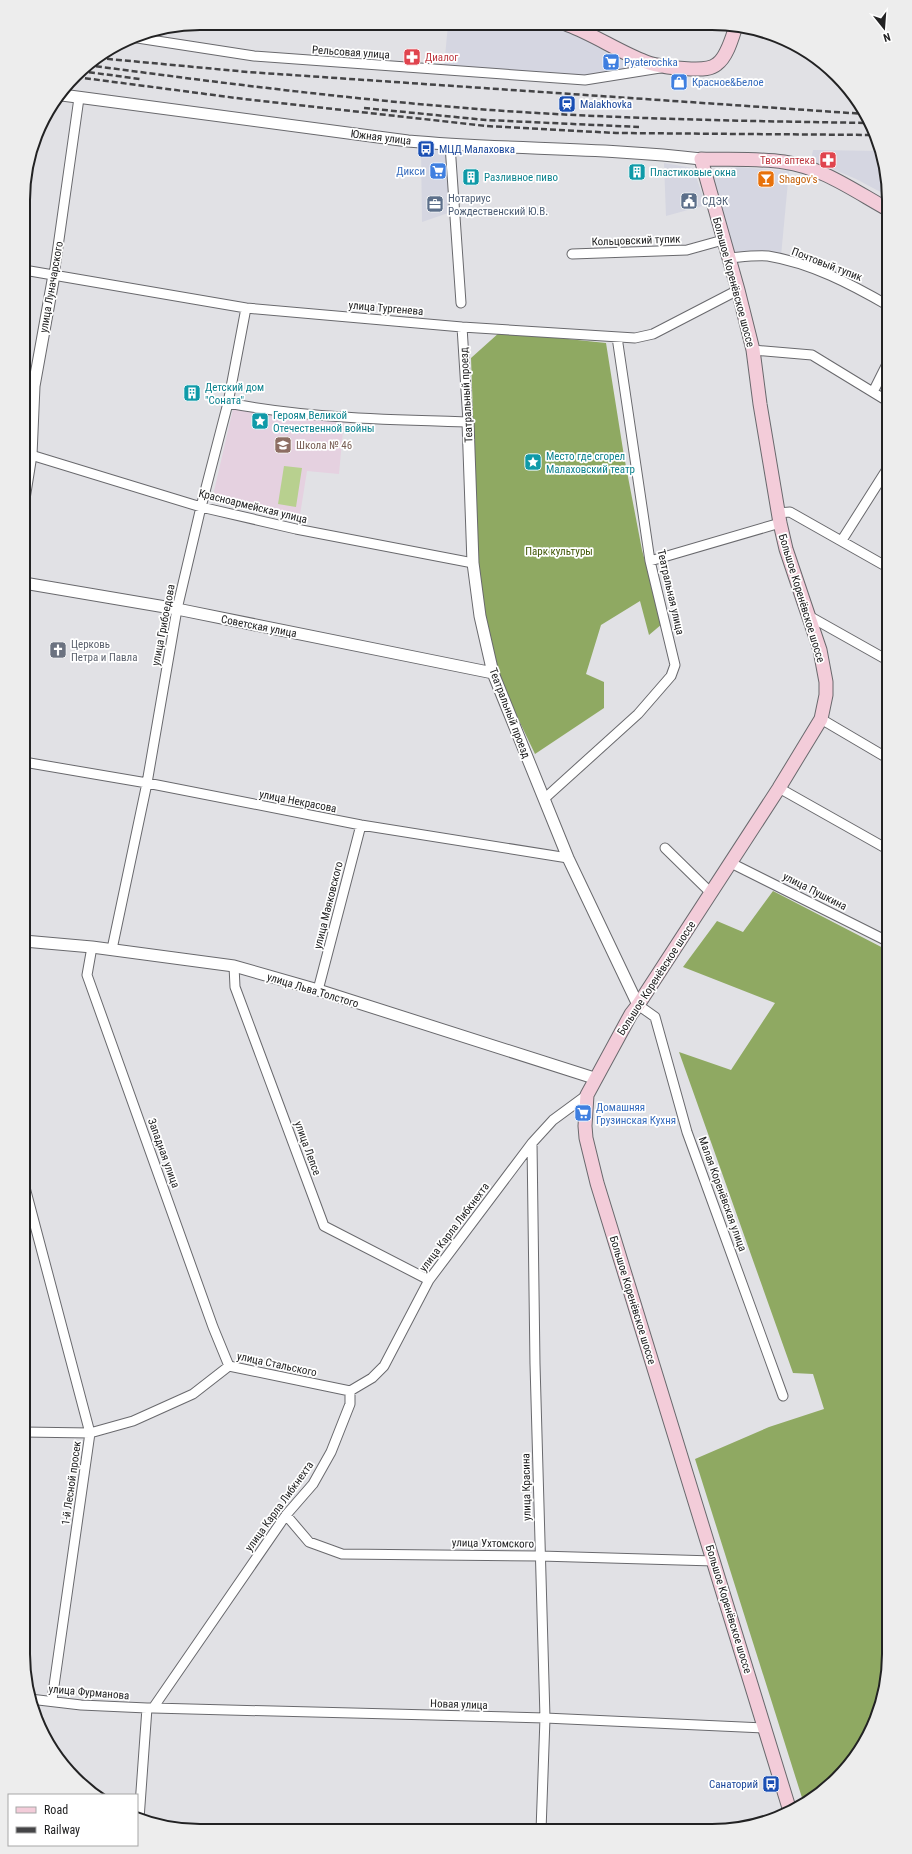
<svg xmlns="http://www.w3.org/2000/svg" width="912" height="1854" viewBox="0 0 912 1854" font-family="'Roboto Condensed',sans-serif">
<rect width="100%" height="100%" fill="#e1e1e5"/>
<path fill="#d5d6e1" d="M448,25h112l18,8 71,35 -64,10 -141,-11z
M421,149l25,1 5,62 -29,10z
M813,150l68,1 7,45 -32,-17 -45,-19z
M664,163l29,5 13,37 -40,11z
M738,167l51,4 -8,85 -48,-1 -21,-84z"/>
<path fill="#e5d1e0" d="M233,409l111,10 -5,55 -32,-3 -7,44 -88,-15z"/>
<path fill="#b8d08f" d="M284,466l18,2 -6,39 -18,-3z"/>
<path fill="#8fa962" d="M500,332l106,11 18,113 18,94 20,74 -13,11 -9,-34 -39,24 -15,49 18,8v26l-69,46 -33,-69 -17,-55 -7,-72 -7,-200z
M773,891l116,60v714l-13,56 -24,41 -42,39 -6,3 -109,-345 74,-32 55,-18 -11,-35 -20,-1 -114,-321 52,18 44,-67 -92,-36 34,-46 26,11z"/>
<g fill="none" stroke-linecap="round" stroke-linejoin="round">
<defs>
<path id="minor" d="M131,37l123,19 331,24 75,-12
M450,145l11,158
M572,254l115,-4 36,-10
M728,258c13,-1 27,-3 40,-2 43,7 83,28 121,50
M24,270l222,38 216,19 173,11 18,-4 85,-44
M54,275l25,-177
M753,350l59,5 77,47
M873,392l16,-32
M228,403c79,15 160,17 240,19l-6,-95
M31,455l170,52 95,22 177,34
M778,513l12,-1 99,56
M842,540l47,-74
M650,561l130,-38
M809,616l80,45
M821,719l68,40
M24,762l123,21 214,42 207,33
M779,788l110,62
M544,799l94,-85 33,-38 4,-11 -25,-104 -33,-224
M665,848l46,45
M731,863l158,79
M92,947l-5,28 126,352 16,39
M112,949l35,-166 30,-174 24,-102 27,-104 18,-95
M234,966l1,21 89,239 105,54
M318,990l43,-165
M638,1005l17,12 32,115 96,264
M532,1143l3,221 10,354 -4,113
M23,1180l67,253 -38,267
M350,1391l22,-13 12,-12 45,-86 103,-137 21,-23 34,-25
M23,1432l67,1 43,-12 60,-27 36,-28 121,25
M286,1515l23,27 33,12 198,2 174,5
M30,1699l51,6 66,3
M153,1708l392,10 219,10
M139,1819l8,-111h6l133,-193 27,-31 18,-32 19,-48v-13"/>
<path id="tertiary" d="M62,95l346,46c98,9 196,6 293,18
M468,422l5,141 7,53 13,57 75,185 70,147
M24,499l7,-44 3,-69 20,-111
M24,583l153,26 316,64
M24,941l68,6 142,19 84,24 276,88"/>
<path id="secondary" d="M568,25c27,10 51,27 78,37 14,5 29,6 45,7 9,0 19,1 26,-5 10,-7 15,-26 19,-38
M790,1811l-193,-628 -11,-45 -1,-12 2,-31 44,-81 7,-9 141,-217 42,-69 5,-24v-13l-6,-32 -34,-101 -6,-26 -20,-119 -7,-54 -15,-60 -37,-131c27,1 56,-1 83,3 38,5 72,30 105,48"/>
</defs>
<use href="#minor" stroke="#69696d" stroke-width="11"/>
<use href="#tertiary" stroke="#69696d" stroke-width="13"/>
<use href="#secondary" stroke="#69696d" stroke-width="15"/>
<use href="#minor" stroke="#fff" stroke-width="9"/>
<use href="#tertiary" stroke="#fff" stroke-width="11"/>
<use href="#secondary" stroke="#f3ccd9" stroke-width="13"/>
<path stroke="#444446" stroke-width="2.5" stroke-dasharray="6 3" stroke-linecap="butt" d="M98,58l150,14 617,42
M87,65c134,18 269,35 404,45 126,9 252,11 379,13
M80,71l60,8
M76,77l168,22 242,27 130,7 259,2
M364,108l122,12 153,7"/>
</g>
<defs>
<symbol id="pharmacy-square" viewBox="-11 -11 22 22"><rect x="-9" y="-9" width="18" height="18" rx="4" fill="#e0444e" stroke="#fff"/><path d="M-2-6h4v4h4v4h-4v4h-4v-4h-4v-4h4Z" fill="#fff"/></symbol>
<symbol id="supermarket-square" viewBox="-11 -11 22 22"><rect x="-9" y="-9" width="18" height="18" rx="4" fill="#3f7fe0" stroke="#fff"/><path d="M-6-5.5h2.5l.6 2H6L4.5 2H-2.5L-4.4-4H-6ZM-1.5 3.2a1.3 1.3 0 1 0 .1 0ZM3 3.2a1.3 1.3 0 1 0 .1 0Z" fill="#fff"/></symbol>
<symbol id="shop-square" viewBox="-11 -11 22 22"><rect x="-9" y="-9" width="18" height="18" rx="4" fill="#3f7fe0" stroke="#fff"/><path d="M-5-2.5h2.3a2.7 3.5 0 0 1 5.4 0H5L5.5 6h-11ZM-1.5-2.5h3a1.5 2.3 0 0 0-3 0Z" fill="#fff"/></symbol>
<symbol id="station-square" viewBox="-11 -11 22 22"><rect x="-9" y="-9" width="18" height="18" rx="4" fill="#1a4fb4" stroke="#fff"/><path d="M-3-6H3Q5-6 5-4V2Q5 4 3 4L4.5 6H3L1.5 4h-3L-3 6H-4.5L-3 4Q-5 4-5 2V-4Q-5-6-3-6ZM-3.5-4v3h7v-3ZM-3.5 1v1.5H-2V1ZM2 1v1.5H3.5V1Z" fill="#fff"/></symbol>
<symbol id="bus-square" viewBox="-11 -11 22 22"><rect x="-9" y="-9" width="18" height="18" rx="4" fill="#1a4fb4" stroke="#fff"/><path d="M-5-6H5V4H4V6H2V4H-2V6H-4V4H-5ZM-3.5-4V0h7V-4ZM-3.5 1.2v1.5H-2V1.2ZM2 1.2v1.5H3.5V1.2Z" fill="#fff"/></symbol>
<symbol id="building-square" viewBox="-11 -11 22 22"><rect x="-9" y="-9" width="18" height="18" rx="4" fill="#0f9aa8" stroke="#fff"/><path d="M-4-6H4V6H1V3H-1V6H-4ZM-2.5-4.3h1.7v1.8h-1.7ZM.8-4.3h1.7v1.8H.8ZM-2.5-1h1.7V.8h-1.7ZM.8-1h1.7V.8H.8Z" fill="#fff"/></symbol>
<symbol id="bar-square" viewBox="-11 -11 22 22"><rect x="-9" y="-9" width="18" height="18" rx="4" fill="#e8710a" stroke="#fff"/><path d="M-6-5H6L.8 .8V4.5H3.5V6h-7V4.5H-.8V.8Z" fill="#fff"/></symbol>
<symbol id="civic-square" viewBox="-11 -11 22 22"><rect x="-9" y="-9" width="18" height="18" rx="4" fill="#5c6f8a" stroke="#fff"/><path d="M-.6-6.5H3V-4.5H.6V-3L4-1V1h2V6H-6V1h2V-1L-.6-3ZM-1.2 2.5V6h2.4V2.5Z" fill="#fff"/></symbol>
<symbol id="office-square" viewBox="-11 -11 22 22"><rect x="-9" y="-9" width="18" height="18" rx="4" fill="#5c6f8a" stroke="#fff"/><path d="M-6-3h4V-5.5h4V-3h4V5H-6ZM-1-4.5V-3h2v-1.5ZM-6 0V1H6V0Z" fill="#fff"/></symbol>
<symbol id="sight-square" viewBox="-11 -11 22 22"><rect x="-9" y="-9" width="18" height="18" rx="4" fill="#0f9aa8" stroke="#fff"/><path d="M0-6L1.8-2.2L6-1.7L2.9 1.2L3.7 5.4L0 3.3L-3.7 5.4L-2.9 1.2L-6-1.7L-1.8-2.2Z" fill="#fff"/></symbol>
<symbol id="school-square" viewBox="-11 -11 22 22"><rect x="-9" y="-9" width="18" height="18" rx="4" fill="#8d6e63" stroke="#fff"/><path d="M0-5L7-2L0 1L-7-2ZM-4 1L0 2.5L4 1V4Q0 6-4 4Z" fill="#fff"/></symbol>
<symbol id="church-square" viewBox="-11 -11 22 22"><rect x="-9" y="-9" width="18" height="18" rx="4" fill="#6b7280" stroke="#fff"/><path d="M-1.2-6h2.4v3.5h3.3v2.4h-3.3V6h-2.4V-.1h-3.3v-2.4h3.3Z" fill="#fff"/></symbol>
</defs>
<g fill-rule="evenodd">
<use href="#pharmacy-square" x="402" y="47" width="20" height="20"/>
<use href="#supermarket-square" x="601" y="52" width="20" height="20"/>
<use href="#shop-square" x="669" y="72" width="20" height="20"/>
<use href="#station-square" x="557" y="94" width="20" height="20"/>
<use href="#bus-square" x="416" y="139" width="20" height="20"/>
<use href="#pharmacy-square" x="818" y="150" width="20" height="20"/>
<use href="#supermarket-square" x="428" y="161" width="20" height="20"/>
<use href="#building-square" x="627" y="162" width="20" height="20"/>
<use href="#building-square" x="461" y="167" width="20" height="20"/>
<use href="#bar-square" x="756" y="169" width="20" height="20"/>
<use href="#civic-square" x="679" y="191" width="20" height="20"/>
<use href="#office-square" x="425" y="194" width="20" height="20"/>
<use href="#building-square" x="182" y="383" width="20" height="20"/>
<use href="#sight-square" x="250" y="411" width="20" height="20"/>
<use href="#school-square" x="273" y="435" width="20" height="20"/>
<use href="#sight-square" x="523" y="452" width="20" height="20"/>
<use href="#church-square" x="48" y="640" width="20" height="20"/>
<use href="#supermarket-square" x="573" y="1103" width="20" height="20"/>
<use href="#bus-square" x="761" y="1774" width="20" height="20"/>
</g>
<g text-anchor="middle" stroke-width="3.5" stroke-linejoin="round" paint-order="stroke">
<g font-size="11" fill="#222223" stroke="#fff">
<text transform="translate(351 52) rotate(4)" y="4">Рельсовая улица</text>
<text transform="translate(381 137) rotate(7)" y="4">Южная улица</text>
<text transform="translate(636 240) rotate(-2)" y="4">Кольцовский тупик</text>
<text transform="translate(827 264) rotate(21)" y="4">Почтовый тупик</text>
<text transform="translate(734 282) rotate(75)" y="4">Большое Коренёвское шоссе</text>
<text transform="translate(51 287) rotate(-80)" y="4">улица Луначарского</text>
<text transform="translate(386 308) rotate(5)" y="4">улица Тургенева</text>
<text transform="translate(466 395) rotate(-93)" y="4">Театральный проезд</text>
<text transform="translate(253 506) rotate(14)" y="4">Красноармейская улица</text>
<text transform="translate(671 592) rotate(77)" y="4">Театральная улица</text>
<text transform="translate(802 598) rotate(73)" y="4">Большое Коренёвское шоссе</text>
<text transform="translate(163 625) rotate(-79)" y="4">улица Грибоедова</text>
<text transform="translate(259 626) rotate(11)" y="4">Советская улица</text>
<text transform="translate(510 713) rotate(69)" y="4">Театральный проезд</text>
<text transform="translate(298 801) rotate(11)" y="4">улица Некрасова</text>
<text transform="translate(815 891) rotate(27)" y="4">улица Пушкина</text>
<text transform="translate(328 905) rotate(-76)" y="4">улица Маяковского</text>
<text transform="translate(656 978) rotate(-57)" y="4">Большое Коренёвское шоссе</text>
<text transform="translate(313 990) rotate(17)" y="4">улица Льва Толстого</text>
<text transform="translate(308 1148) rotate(70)" y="4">улица Лепсе</text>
<text transform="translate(164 1153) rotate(70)" y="4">Западная улица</text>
<text transform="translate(723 1194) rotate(70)" y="4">Малая Коренёвская улица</text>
<text transform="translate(454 1227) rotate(-53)" y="4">улица Карла Либкнехта</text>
<text transform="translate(633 1300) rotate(73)" y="4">Большое Коренёвское шоссе</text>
<text transform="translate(277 1364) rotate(12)" y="4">улица Стальского</text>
<text transform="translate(71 1483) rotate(-82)" y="4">1-й Лесной просек</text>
<text transform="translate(526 1487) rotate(-91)" y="4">улица Красина</text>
<text transform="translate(279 1506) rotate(-54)" y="4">улица Карла Либкнехта</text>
<text transform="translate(493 1543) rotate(1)" y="4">улица Ухтомского</text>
<text transform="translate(729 1609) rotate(73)" y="4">Большое Коренёвское шоссе</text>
<text transform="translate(89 1692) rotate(5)" y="4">улица Фурманова</text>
<text transform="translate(459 1704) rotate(2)" y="4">Новая улица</text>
</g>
<g font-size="11" fill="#be3a42" stroke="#fff" text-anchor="start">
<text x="425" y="61">Диалог</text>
<text x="815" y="164" text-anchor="end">Твоя аптека</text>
</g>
<g font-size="11" fill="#366cbe" stroke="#fff" text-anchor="start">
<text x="624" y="66">Pyaterochka</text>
<text x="692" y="86">Красное&amp;Белое</text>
<text x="425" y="175" text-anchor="end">Дикси</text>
<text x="596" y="1111">Домашняя<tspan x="596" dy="13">Грузинская Кухня</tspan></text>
</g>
<g font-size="11" fill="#164399" stroke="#fff" text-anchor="start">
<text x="580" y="108">Malakhovka</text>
<text x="439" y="153">МЦД Малаховка</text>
<text x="758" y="1788" text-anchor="end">Санаторий</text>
</g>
<g font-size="11" fill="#0d838f" stroke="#fff" text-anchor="start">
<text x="650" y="176">Пластиковые окна</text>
<text x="484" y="181">Разливное пиво</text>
<text x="205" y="391">Детский дом<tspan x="205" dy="13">"Соната"</tspan></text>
<text x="273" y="419">Героям Великой<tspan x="273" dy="13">Отечественной войны</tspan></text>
<text x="546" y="460">Место где сгорел<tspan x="546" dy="13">Малаховский театр</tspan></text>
</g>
<g font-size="11" fill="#c56008" stroke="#fff" text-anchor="start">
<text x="779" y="183">Shagov's</text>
</g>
<g font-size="11" fill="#4e5e75" stroke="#fff" text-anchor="start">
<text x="448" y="202">Нотариус<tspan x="448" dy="13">Рождественский Ю.В.</tspan></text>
<text x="702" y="205">СДЭК</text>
</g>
<g font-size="11" fill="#785e54" stroke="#fff" text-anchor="start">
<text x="296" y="449">Школа № 46</text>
</g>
<g font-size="11" fill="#445a0a" stroke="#fff">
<text x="559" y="555">Парк культуры</text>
</g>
<g font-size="11" fill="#5b616d" stroke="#fff" text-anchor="start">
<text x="71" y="648">Церковь<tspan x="71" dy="13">Петра и Павла</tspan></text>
</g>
</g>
<path d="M0 0H912V1854H0ZM200 30H712A170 170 0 0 1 882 200V1654A170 170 0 0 1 712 1824H200A170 170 0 0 1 30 1654V200A170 170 0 0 1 200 30Z" fill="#ededed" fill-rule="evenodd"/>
<path fill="none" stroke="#222223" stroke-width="2" d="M200 30H712A170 170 0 0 1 882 200V1654A170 170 0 0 1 712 1824H200A170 170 0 0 1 30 1654V200A170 170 0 0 1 200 30Z"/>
<rect x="8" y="1794" width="130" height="52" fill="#ffffff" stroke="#a7a7a7"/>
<rect x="16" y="1807" width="20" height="6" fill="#f3ccd9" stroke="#a7a7a7"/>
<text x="44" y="1814" font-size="12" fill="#222223">Road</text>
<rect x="16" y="1827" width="20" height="6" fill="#444446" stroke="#a7a7a7"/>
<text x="44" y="1834" font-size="12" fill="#222223">Railway</text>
<g transform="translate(884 28) rotate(163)" stroke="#ffffff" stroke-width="3" paint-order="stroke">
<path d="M0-3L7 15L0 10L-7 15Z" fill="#222223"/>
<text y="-6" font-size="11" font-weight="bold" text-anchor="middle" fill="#222223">N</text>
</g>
</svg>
